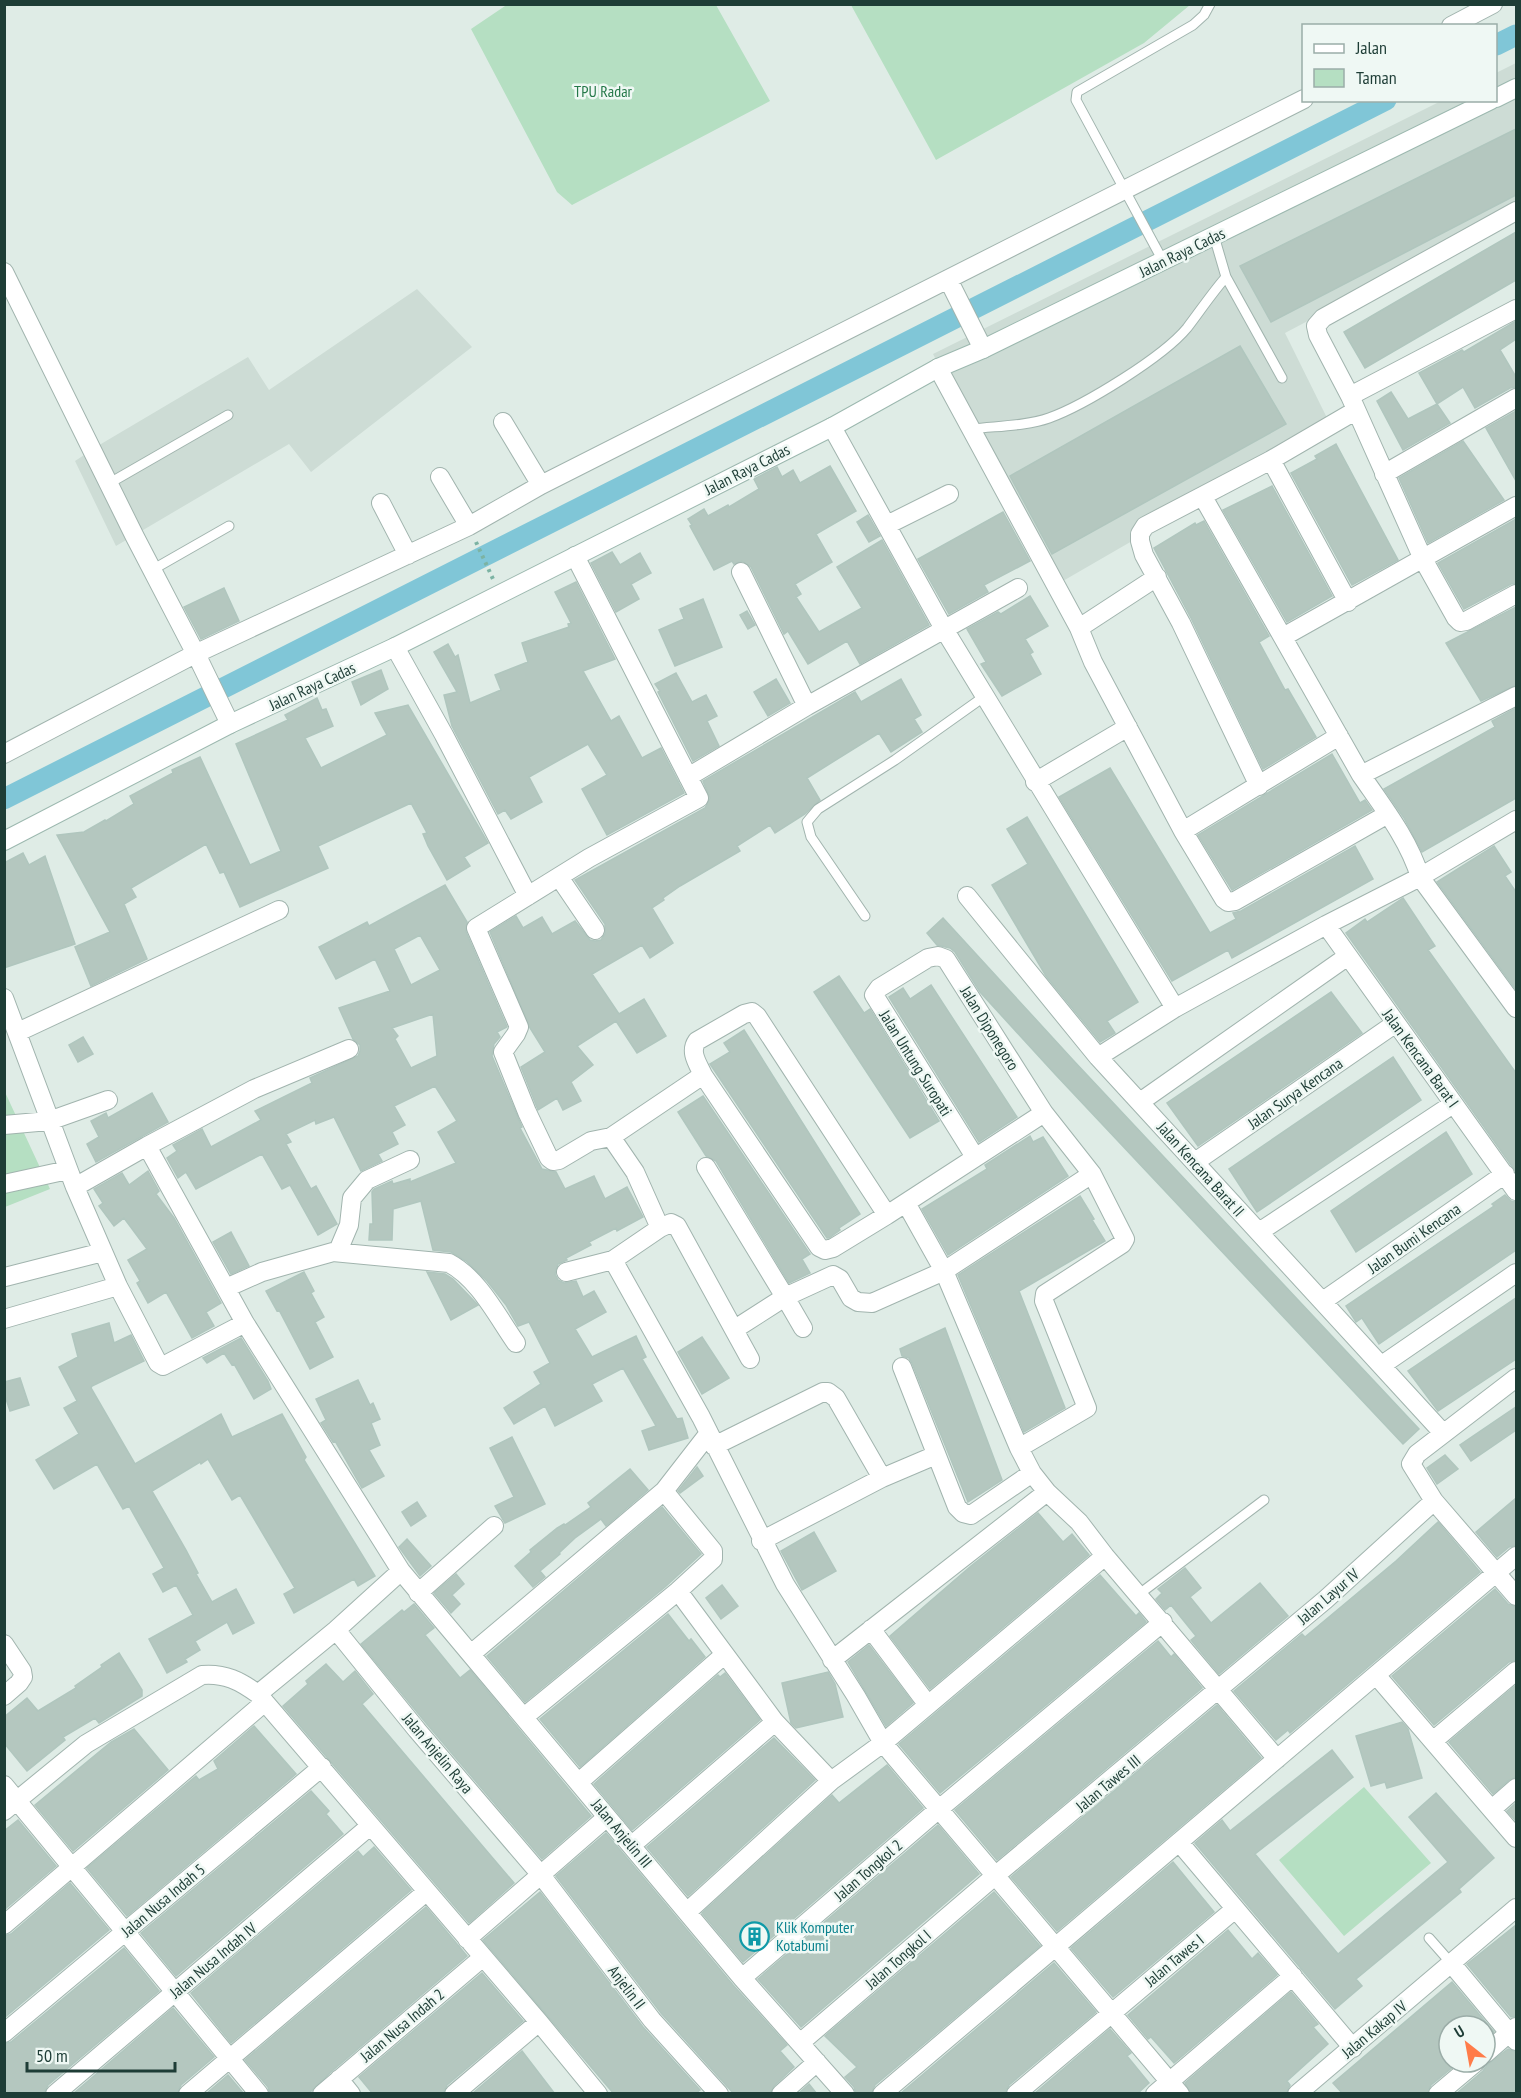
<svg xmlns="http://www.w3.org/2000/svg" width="1521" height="2098" viewBox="0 0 1521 2098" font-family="'PT Sans Narrow',sans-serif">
<rect width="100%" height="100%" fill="#dfece6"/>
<path fill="#cddcd5" d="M1516,63v148l-231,122 46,93 -275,159 -123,-231 508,-253 55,-1v-27z
M417,289l55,58 -161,125 -22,-28 -173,102 -41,-85 26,-17 147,-87 21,33z"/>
<path fill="#b5dfc2" d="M508,4l208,1 54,96 -198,104 -15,-13 -86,-163z
M851,5h339l-46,38 -208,117z
M4,1090l46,99 -45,18h-1z
M1364,1787l67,76 -87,73 -65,-76z"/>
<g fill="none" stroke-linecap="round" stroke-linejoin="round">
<path stroke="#80c6d7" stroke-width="21" d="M1496,45l20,-10
M4,799l1382,-699"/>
</g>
<path fill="#b4c7bf" stroke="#b0c6be" stroke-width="1.5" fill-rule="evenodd" d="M1516,129v66l-245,127 -31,-56z
M1516,232v48l-151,88 -21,-36z
M1516,321v18l-16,11 16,27v10l-6,1 -35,20 -12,-21 -26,17 -18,-31 43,-23 2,2z
M1240,346l46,78 -234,130 -42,-78z
M1391,392l17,27 29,-15 13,19 -47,27 -26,-49z
M1516,411v70l-30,-53z
M1463,441l41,59 -76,43 -29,-65z
M1336,444l62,116 -46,25 -61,-112 26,-14 -2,-3z
M830,466l26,45 -40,23 16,28 -37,22 6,10 -5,3 23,35 43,-24 -25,-41 45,-27 47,85 -69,39 -13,-23 -39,23 -20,-33 -4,3 -1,-2 -32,-65 -9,-6 -8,3 -2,-3 -18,9 -24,-44 2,-1 -4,-6 16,-10 4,7 20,-11 1,2 30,-18 -5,-10 23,-12 5,10 11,-7 7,13z
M1272,486l60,110 -45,26 -64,-112z
M1003,512l27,49 -46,24 4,7 -39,22 -31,-55z
M868,515l12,21 -11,6 -12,-20z
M1516,519v64l-5,1 -47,25 -26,-46z
M1204,521l65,115 -10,6 26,48 3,-1 28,48 -53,32 -72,-151 -37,-70 41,-25 1,2z
M612,552l8,13 20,-12 11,20 -20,11 8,15 -23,13 -25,-49z
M576,582l39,77 -32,12 28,50 8,-5 23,42 19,-10 23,45 -77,42 -25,-46 25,-14 -19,-31 -59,33 13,25 -31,17 -6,-9 -7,4 -46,-88 -8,-31 13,-3 -23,-40 14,-8 7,13 3,-2 12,48 31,-13 -6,-15 33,-13 -6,-19 47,-16 -1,-3 3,-1 -16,-31z
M224,588l15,33 -38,18 -17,-32z
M1030,596l18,30 -23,13 8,13 -3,2 11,20 -39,22 -21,-32 5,-2 -19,-33 31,-17 3,2z
M703,599l19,48 -47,19 -16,-36 25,-11 -4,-10z
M1516,607v78l-35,16 -35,-58z
M747,611l8,14 -7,4 -8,-14z
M381,670l7,19 -27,16 -9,-23z
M676,673l16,29 14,-7 11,21 -10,5 12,25 -26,15 -35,-69 2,-1 -5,-7z
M776,679l14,24 -22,13 -14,-24z
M901,679l20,36 -7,4 8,13 -31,20 -12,-19 -72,45 13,22 -15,14 -30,19 -5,-8 -33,21 3,5 -60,35 -17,12 1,2 -12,8 21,35 -23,15 -8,-13 -50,29 27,40 25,-15 22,37 -29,17 -21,-32 -39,25 16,19 -22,17 10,19 -18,9 -6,-12 -19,12 -17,-43 24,-15 -15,-24 -40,-96 26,-16 7,12 19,-11 10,17 23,-13 15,19 5,1 6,-1 4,-6v-10l-30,-44 130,-72 5,-10 -7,-17 152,-89 6,10z
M317,698l5,12 4,-1 7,17 -28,12 16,30 66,-33 -12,-22 33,-8 80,138 -24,14 6,9 -23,14 -19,-34 -5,-12 4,-1 -16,-30 -93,43 10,22 -88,39 -16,-35 -4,1 -14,-29 -75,44 5,9 -12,7 23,55 -56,27 -16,-39 35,-15 -53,-97 27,-3 21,-12 1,1 28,-17 -4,-8 43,-23 -1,-3 28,-13 50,108 31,-14 -45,-107 52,-24 -3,-5z
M1516,708v90l-94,54 -18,-34 -20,-29 111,-62 -3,-6z
M1332,754l28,49 5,-3 7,10 -140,80 -34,-55z
M1110,768l100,165 26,-14 -3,-6 8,-2 114,-65 18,33 -141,79 -4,-8 -56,31 -113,-184z
M1027,817l111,185 -31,19 8,12 -15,9 -54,-66 -54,-91 36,-21 -21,-35z
M1494,846l17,26 -6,4 11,16v98l-79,-108z
M23,853l6,12 16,-9 30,88 -71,24v-105z
M445,885l22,37 -1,10 41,95 -10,5 3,5 -6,7 -2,12 30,71 -2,1 22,41 14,3 9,17 29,-13 11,23 22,-12 16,30 -26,14 -1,-3 -27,14 2,3 -25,13 1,2 -9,4 -3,10 3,6 6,3 12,-2 7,16 11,-6 12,21 -31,17 17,28 44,-21 10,21 -4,2 35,60 5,-1 6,20 -39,12 -7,-19 14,-5 -33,-58 -31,16 10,17 -47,25 -10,-20 -31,18 -10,-16 37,-24 -7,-12 16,-9 -21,-41 -11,4 -12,-21 -19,-24 -21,-20 -15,-9 -18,-2 -12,-49 -28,8 -1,31h-23l1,-16h3l-1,-32 2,-3 18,-8 1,3 17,-5v3l46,-19 -18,-31 19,-11 -22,-35 -41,20 11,19 -13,7 6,12 -20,10 4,7 -21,10 -27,-54 -18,7 -1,-4 -29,14 5,8 -5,2 25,45 5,-3 21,38 -19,11 -28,-50 -8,4 -20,-35 -66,35 -10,-17 -8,6 -11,-20 10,-7 -4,-6 29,-16 9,18 50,-27 -6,-9 57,-28 -2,-5 48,-22 2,-5v-6l-7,-6 -14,-31 51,-17 -15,-32 -39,20 -17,-32 48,-25 2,4zM420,935l20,35 -29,15 -17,-36zM433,1014l4,42 -26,12 -16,-29 3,-3 -6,-8z
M1403,898l32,48 -7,4 88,123v99l-170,-239 19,-14 2,3z
M943,918l130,142 346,369 -16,15 -348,-370 -75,-82 -25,-40 -5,-4 -13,-3 -10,-12z
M839,976l25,37 6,-4 69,112 -29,17 -96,-146z
M931,985l86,132 -38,25 -90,-145 14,-9 7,11z
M1331,992l31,41 -164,113 -31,-43z
M744,1030l116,184 -21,14 1,2 -11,8h-2l-117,-174 20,-12 -6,-9z
M83,1037l10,17 -15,8 -9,-17z
M1393,1057l28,43 -164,112 -28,-43z
M152,1093l16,29 -72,40 -9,-18 12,-7 -8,-16 15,-8 2,5z
M703,1096l107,158 -8,5 8,14 -21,10 -73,-122 -10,-5 -28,-44z
M1446,1132l26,42 -116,78 -25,-41z
M1030,1136l3,6 10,-5 25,39 -120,79 -26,-46 65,-40 -2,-4z
M148,1171l11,20 -3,3 18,24 47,85 -15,9 8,14 -22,12 -26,-46 -18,11 -11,-20 3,-2 -12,-21 19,-11 -23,-31 -10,8 -15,-20 4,-3 -9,-14 28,-16 7,12z
M1505,1195l6,6 5,1v48l-137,94 -17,-26 -6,4 -10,-16 148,-100 -2,-2z
M1080,1196l14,23 -2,1 13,21 -86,50 46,117 -41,24 -66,-157z
M231,1232l18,34 -18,8 -18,-32z
M304,1272l10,19 -3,2 13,24 -9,5 18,35 -23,12 -31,-59 -2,1 -11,-20z
M427,1272l18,2 8,5 25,26 -27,15z
M1516,1298v61l-78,52 -30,-40z
M109,1323l5,20 17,-8 13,26 -52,25 -1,2 44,76 86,-50 11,23 50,-23 24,43 -2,3 71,116 -17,10 -4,-7 -60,34 -10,-19 11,-6 -55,-93 -8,5 -24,-41 -7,5 -1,-2 -48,29 34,59 12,23 -2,1 16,28 24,-13 18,34 -21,11 -6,-12 -32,19 5,9 -15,9 2,3 -20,11 -18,-34 44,-24 -17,-30 -13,7 -10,-18 11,-6 -35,-62 -6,3 -26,-45 -43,25 -18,-29 43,-26 -15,-26 13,-7 -18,-34 19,-10 -6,-23z
M945,1328l57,152 -34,22 -56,-139 -3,-5 -7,-2 -2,-7z
M702,1337l27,41 -27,16 -24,-42z
M241,1338l27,43 3,8 -17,10 -20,-35 -2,1 -8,-12 -17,10 -4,-5z
M20,1378l9,27 -19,6 -6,-18v-11z
M358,1380l12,25 3,-2 7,16 -9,4 9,22 -11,5 15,26 -22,12 -27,-47 -2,1 -12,-19 5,-3 -10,-21z
M1516,1407v23l-45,31 -11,-16z
M512,1437l33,67 -40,19 -10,-17 19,-9 -24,-49z
M1445,1455l13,14 -21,15 -10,-16z
M697,1467l6,9 -23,17 -2,-2z
M630,1469l18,21 -42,36 -5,-7 -26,19 -16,15 1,1 -20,17 5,6 -12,10 -18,-21 16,-14 -1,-2 27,-22 7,-4 1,1 26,-18 -3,-4z
M1516,1498v47l-7,2 -12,10 -21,-25z
M417,1502l9,14 -15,10 -9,-14z
M662,1507l39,47 -36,33 -140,115 -38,-46z
M1038,1513l25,29 9,-8 17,21 -159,134 -40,-53 81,-70z
M1438,1522l42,50 -190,161 -2,-3 -12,10 -42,-49 68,-57 3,3 91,-76z
M814,1532l22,39 -34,19 -21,-39z
M407,1539l24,27 -11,10 -21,-29z
M1185,1568l16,20 -11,9 21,26 49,-40 28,33 -69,58 -28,-34 5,-4 -25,-31 -6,5 -9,-11 6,-6 -4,-4z
M456,1574l8,10 -12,11 8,9 -9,9 -17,-20z
M1100,1575l36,41 3,-3 7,9 -206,171 -41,-49z
M722,1585l16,21 -17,13 -15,-21z
M1495,1589l13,15 8,3v53l-7,2 -75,63 -42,-49z
M414,1604l20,24 -9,7 35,43 10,-8 121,146 -49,43 -116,-136 -65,-79 41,-34 2,2z
M668,1614l21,27 2,-2 14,18 -125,110 -40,-48z
M1158,1641l13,16 3,-3 28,34 -205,172 -42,-50z
M869,1645l44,58 -27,23 -38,-64z
M119,1653l23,37v6l-43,27 -4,-5 -32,19 2,3 -38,31 -23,-28v-26l23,-19 11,13 38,-23 -1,-2 27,-19 -1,-2z
M326,1664l17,18 12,-11 18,23 -11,10 152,179 -45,40 -186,-217 25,-22 -2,-3z
M828,1672l7,12 8,33 -47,11 -5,-5 -9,-40z
M725,1673l35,47 -128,110 -38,-46 124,-109 2,2z
M1516,1685v92l-7,3 -16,14 -44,-52z
M1217,1705l44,53 -204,173 -46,-54z
M1402,1722l6,7 14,49 -35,10 -2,-6 -14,4 -15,-50z
M254,1726l42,48 -169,142 -40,-48 109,-92 3,4 19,-11 -4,-8z
M134,1729l34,41 -95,81 -38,-46 76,-63z
M774,1738l41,42 -127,116 -41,-49z
M1332,1750l21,27 -98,77 83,100 110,-92 -39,-45 27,-24 58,65 -35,31 2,3 -105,87 6,7 -27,23 -140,-166 27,-23 8,11z
M887,1765l36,43 -180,154 -41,-49 130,-118 7,8z
M311,1791l18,20 -3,3 17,20 -167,142 -35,-43z
M1516,1803v18l-9,-10z
M18,1820l38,46 -52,44v-79z
M938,1825l41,49 -178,153 -43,-48z
M606,1833l127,152 54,60 -7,6 14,16 -20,19 -4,8h-36l-73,-81 -105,-137z
M374,1847l37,43 -180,153 -40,-50 167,-142 5,6z
M1173,1862l41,50 -101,85 -42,-49z
M70,1883l39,47 -105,88v-82l7,-2z
M540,1892l103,135 57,63 -5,4h-81l-131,-154z
M994,1892l46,54 -165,139 -4,9h-15l-2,-7 -9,-10 12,-10 -32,-31z
M426,1907l41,49 -135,115 -24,23h-38l-2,-7 -23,-27z
M1516,1925v91l-5,1 -44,-53z
M1228,1930l24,29 6,-6 19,22 -103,88 -23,-26 -3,2 -20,-24z
M124,1948l35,43 -111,94 -4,9h-40v-50l7,-2z
M1054,1963l42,49 -87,73 -4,9h-105z
M482,1973l41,48 -76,64 -4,9h-70l-14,-17z
M1452,1982l42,50 -9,7v-13h-36v36h10l-28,23 -4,9h-84l-10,-11z
M1291,1992l27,32 -5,3 15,17 -41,37 3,4 -4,9h-95l-6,-11z
M173,2008l41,49 -33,28 -4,9h-104z
M1110,2029l21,24 -4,3 22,27 -12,11h-103z
M1508,2049l8,3v42h-60l27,-23 4,-6z
M522,2051l33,43h-83z
M228,2075l16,19h-38z
M809,2084l8,10h-19z"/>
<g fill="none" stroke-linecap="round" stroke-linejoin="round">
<defs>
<path id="lane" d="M1163,261l-87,-161 1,-8 116,-67 11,-10 6,-11
M1226,277l56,101
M972,429c24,-3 55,-3 77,-11 36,-13 114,-61 138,-90 13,-17 25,-35 39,-51l-12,-41
M108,484l120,-69
M152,570l77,-44
M865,916l-54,-79 -4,-15 11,-13 77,-49 90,-64
M1138,1595l126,-95
M1429,1938l22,25"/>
<path id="street" d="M1451,26l42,-22
M1516,211l-193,107 -7,8 2,9 32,61 73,163 33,59 4,4 6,-1 50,-27
M4,272l131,265 64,123 31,64
M948,279l35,70
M938,368l141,260
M1350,396l166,-87
M503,422l38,63
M832,427l112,202 231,379
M1271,460l77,142
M1384,474l132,-76
M440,477l29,49
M1203,497l158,278c22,32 48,65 59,102l96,131
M381,503l27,52
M887,525l62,-31
M575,556l124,242 -110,60 -113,70 43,99 -3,7 -13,18 24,60 22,46 4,3 6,-1 32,-19 20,-4 92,-62
M741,572l66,134
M1157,577l-78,51 14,34 90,169 41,68 4,3 7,-1 153,-87
M1283,637l233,-131
M395,647l49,88 84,161
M4,754l191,-100 274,-128 72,-41 763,-386
M1361,775l155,-79
M688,777l119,-71 211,-118
M1035,782l93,-55
M1259,786l-78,-163 -37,-68 -4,-14v-7l5,-8 126,-66 84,-49
M1183,831l156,-95
M559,877l36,53
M967,896l131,161 345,376
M1326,925l190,266
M4,998l71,189 43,99 40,77 5,3 82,-43
M18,1032l261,-122
M1098,1057l77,-49 151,-83 94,-48 96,-57
M1140,1102l208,-146
M4,1125l45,-4 59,-21
M611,1137l24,35 25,56
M147,1146l98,177 156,248 341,407 103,116
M975,1157l-101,-162 5,-7 49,-30 10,-2 8,3 98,154 48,61 33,65 -3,5 -77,50 -1,7 43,107 -68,40
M1195,1162l201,-139
M706,1167l79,130 48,-22 7,4 11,19 7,4 14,1 72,-32 148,-97
M4,1184l64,-14
M75,1187l72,-41 107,-57 95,-40
M906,1203l38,68 75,177 13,25 15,19 32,30 26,34 172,203
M887,1215l-130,-199 -5,-4 -8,2 -47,27c-8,11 1,23 6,34l116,172 6,3 8,-2 54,-33 157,-102
M1259,1232l194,-128
M338,1251l11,-26 3,-27 15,-18 43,-20
M566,1272l47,-12
M5,1277l98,-25
M226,1288l36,-16 71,-20 116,11c30,16 48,53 67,80
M1323,1301l182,-127
M4,1319l114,-33
M735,1329l50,-32 18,31
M750,1359l-73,-133 -6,-3 -11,5 -47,32 88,157 84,167 71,112 27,47 297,351
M1382,1365l134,-92
M902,1367l55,140 6,6 8,2 61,-42
M1516,1378l-99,76 -6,10 23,37 82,95
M714,1446l109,-54h5l8,6 46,80
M761,1541l121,-63 54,-23
M678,1591l97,131 56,59
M418,1593l76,-67
M871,1629l57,76
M336,1630l81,100 124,145 111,145 67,74
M4,1644l18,27 1,6 -4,6 -15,13
M471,1654l193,-163 45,-58
M832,1660l215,-168
M1376,1675l140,163
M258,1694l78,-64 65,-59
M524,1717l154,-126 35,-32v-8l-49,-60
M1433,1741l83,-70
M579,1782l145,-127
M4,1785l255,309
M1492,1809l24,-21
M4,1811l82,-67 116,-69c23,-2 38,6 56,19l281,328 59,72
M1179,1842l174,206
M632,1845l143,-123
M688,1911l143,-130 52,-38 222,-187
M4,1925l261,-223
M467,1939l140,-122
M1451,1963l65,78
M742,1978l197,-169 224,-187
M4,2033l318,-266
M800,2043l196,-168 329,-275 109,-99
M1485,2054l31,-27
M339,2079l12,15
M55,2094l315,-268
M188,2094l238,-202
M322,2094l160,-136
M454,2094l85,-72
M781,2094l36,-32
M882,2094l634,-538
M1016,2094l219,-185
M1155,2094l138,-118
M1297,2094l219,-186
M1438,2094l38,-32"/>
<path id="secondary" d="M1496,98l20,-10
M4,841l226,-117 165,-77 437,-220 106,-59 45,-19 508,-249"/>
</defs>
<use href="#lane" stroke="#a1b4ae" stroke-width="11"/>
<use href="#street" stroke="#a1b4ae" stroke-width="20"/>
<use href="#secondary" stroke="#9cb8af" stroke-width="20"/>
<path stroke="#7cb3a3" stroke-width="4" stroke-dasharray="3 4.5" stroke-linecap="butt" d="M476,542l17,37"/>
<use href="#lane" stroke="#fff" stroke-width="9"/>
<use href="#street" stroke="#fff" stroke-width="18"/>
<use href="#secondary" stroke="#fff" stroke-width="18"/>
</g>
<defs>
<symbol id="building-ring" viewBox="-11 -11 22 22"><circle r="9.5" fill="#eff8f4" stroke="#0f9aa8" stroke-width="1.5"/><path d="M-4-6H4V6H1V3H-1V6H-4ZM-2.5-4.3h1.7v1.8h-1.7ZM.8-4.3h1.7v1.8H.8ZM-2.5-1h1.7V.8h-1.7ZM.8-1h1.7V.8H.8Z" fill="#0f9aa8"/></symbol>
</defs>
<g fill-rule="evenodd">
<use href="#building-ring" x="738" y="1920" width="33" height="33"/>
</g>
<g text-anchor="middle" stroke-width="5" stroke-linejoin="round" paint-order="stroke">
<g font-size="16" fill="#247848" stroke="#eff8f4">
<text x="603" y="97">TPU Radar</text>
</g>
<g font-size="16" fill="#1e3d36" stroke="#eff8f4">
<text transform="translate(1182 252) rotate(-26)" y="6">Jalan Raya Cadas</text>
<text transform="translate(747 469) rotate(-27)" y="6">Jalan Raya Cadas</text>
<text transform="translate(312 686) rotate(-25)" y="6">Jalan Raya Cadas</text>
<text transform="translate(990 1028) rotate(58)" y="6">Jalan Diponegoro</text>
<text transform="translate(1421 1058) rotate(54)" y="6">Jalan Kencana Barat I</text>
<text transform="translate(916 1063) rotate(58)" y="6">Jalan Untung Suropati</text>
<text transform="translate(1295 1093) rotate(-35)" y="6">Jalan Surya Kencana</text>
<text transform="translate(1201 1169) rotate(48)" y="6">Jalan Kencana Barat II</text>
<text transform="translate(1414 1238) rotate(-35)" y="6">Jalan Bumi Kencana</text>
<text transform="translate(1328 1596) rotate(-41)" y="6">Jalan Layur IV</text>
<text transform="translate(438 1753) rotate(50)" y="6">Jalan Anjelin Raya</text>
<text transform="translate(1108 1783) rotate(-40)" y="6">Jalan Tawes III</text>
<text transform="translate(622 1833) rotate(50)" y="6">Jalan Anjelin III</text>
<text transform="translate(868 1870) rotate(-41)" y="6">Jalan Tongkol 2</text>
<text transform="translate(163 1900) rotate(-40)" y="6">Jalan Nusa Indah 5</text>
<text transform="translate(898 1959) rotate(-41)" y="6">Jalan Tongkol I</text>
<text transform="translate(213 1960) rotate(-40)" y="6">Jalan Nusa Indah IV</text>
<text transform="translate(1174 1960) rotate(-40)" y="6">Jalan Tawes I</text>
<text transform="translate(627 1987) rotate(53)" y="6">Anjelin II</text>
<text transform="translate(402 2025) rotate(-40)" y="6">Jalan Nusa Indah 2</text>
<text transform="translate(1374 2029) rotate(-40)" y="6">Jalan Kakap IV</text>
</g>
<g font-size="16" fill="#0d838f" stroke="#eff8f4" text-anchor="start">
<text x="776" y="1933">Klik Komputer<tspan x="776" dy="18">Kotabumi</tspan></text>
</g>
</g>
<rect width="1521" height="2098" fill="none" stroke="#1e3d36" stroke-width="12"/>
<rect x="1302" y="24" width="195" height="78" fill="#eff8f4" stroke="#9bada8" stroke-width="1.5"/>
<rect x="1314" y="44" width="30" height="9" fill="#ffffff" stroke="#9bada8" stroke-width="1.5"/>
<text x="1356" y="54" font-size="18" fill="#1e3d36">Jalan</text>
<rect x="1314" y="69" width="30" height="18" fill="#b5dfc2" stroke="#9bada8" stroke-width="1.5"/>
<text x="1356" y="84" font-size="18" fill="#1e3d36">Taman</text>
<g transform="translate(1467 2044) rotate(329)"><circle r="28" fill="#eff8f4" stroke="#9bada8" stroke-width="1.5"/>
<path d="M0-4.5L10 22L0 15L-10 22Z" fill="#ff7c49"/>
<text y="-9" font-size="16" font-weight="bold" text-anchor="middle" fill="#1e3d36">U</text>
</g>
<path d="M27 2062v9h148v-9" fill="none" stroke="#1e3d36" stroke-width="3"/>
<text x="36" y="2062" font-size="18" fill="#1e3d36" stroke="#eff8f4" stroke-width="4.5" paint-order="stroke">50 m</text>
</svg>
